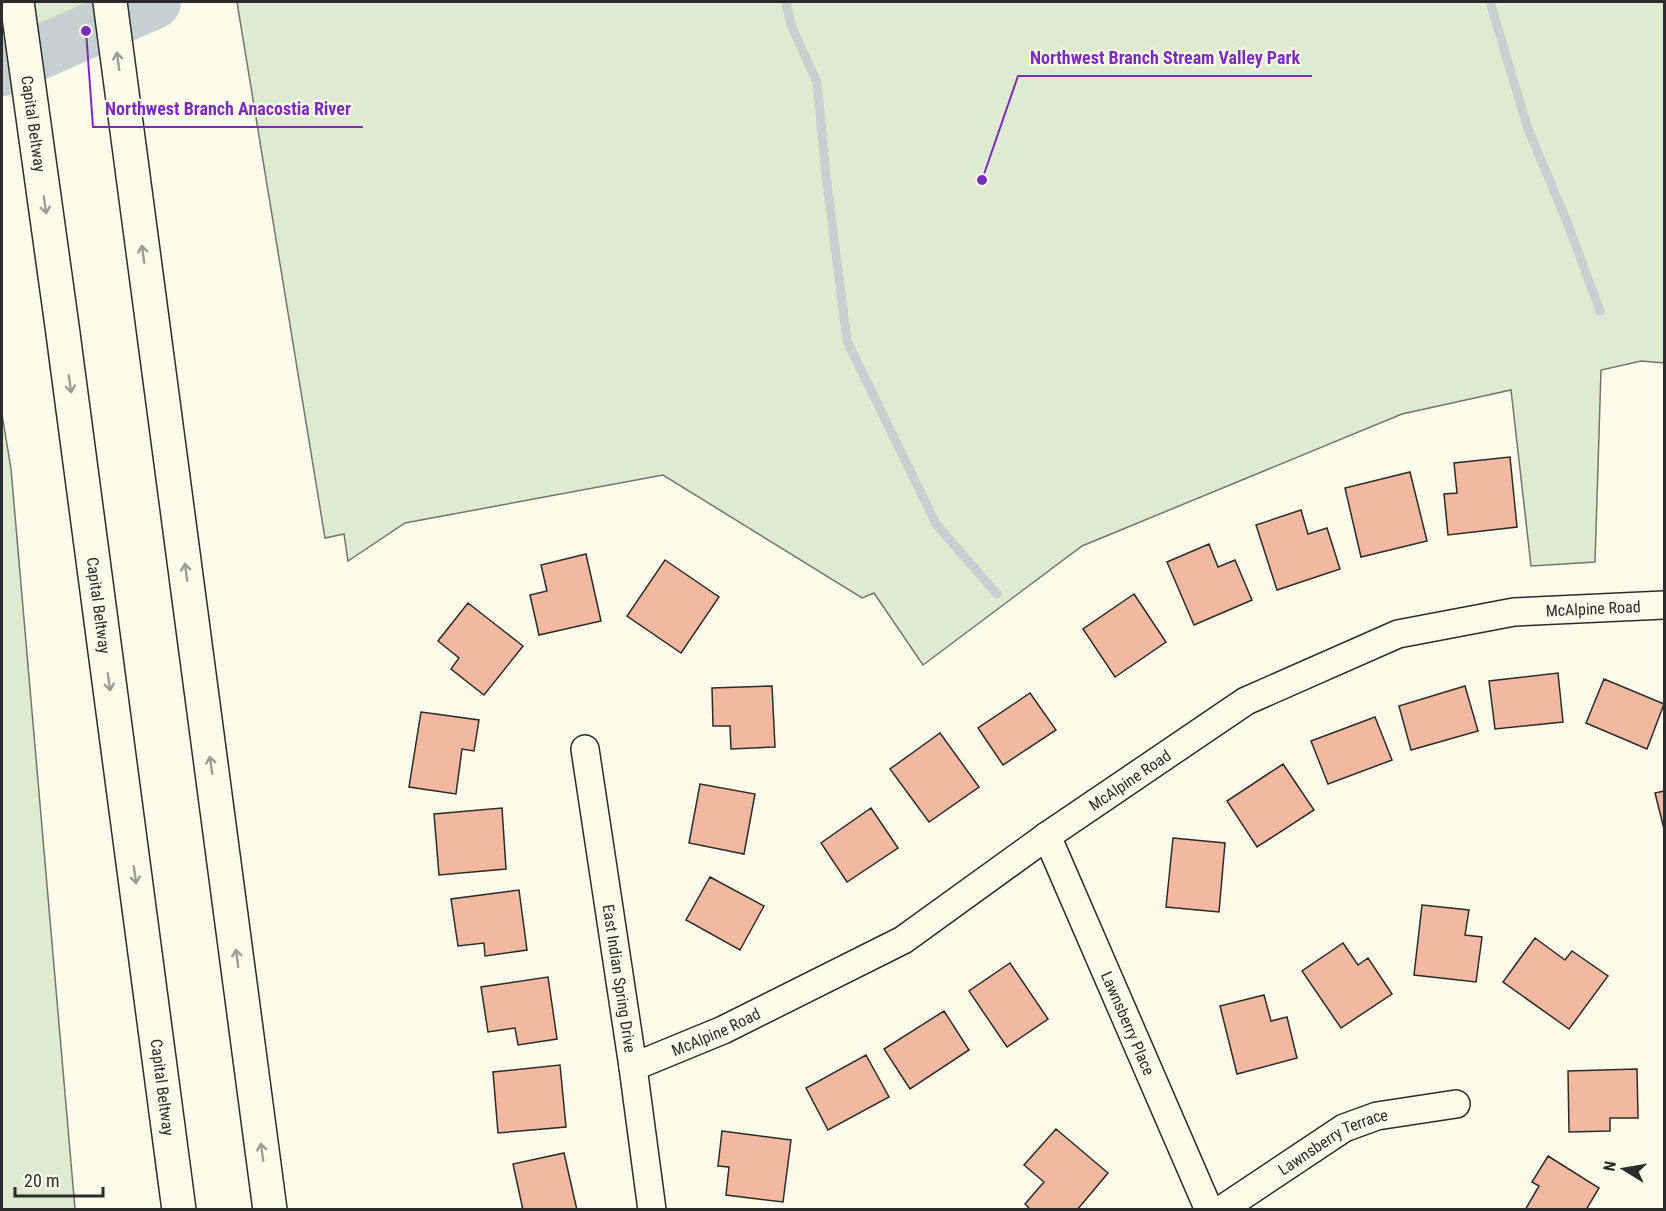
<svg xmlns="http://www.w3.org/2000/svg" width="1666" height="1211" viewBox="0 0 1666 1211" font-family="'Roboto Condensed',sans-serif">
<rect width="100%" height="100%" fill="#fdfbea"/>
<path fill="#deebd1" stroke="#74746e" stroke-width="1.5" d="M2,2h174l-174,49z
M237,2h1427v361l-23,-2 -40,9 -6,192 -64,4 -20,-176 -109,24 -320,132 -159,119 -49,-72 -12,5 -199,-123 -258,48 -57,38 -4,-27 -19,4z
M2,414l9,55 64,740h-73z"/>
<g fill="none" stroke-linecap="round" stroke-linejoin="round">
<path stroke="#c7d0d0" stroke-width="9" d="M786,2l5,23 26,57 9,93 21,166 89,183 61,70
M1490,2l38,127 39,93 33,89"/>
<path stroke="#c7d0d0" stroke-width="54" d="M2,69l152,-67"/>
</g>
<path fill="#f2b8a0" stroke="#2b2b2b" stroke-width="1.5" d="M1510,457l7,70 -69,8 -4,-41 13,-1 -3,-30z
M1410,472l17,69 -66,16 -16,-69z
M1301,510l7,24 19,-6 13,41 -63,21 -21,-65z
M1209,544l9,23 17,-7 17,40 -58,25 -27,-63z
M586,554l15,67 -62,14 -9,-40 17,-4 -6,-26z
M665,560l54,37 -38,56 -54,-37z
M1134,594l32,48 -51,35 -32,-48z
M468,603l55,43 -39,49 -33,-26 8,-11 -21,-17z
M1558,673l5,49 -68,7 -6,-48z
M1604,679l60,25 -17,45 -61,-26z
M772,686l3,61 -44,2 -1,-23h-17l-1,-38z
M1465,686l13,45 -67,19 -12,-44z
M1030,693l26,37 -53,35 -25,-37z
M421,712l58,8 -5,31 -12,-2 -6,45 -47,-7z
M1375,717l17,43 -64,24 -17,-43z
M940,733l39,54 -50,35 -39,-53z
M1283,764l31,46 -57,37 -30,-46z
M700,784l55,10 -11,60 -55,-11z
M1664,791v38l-9,-36z
M502,808l4,61 -67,6 -5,-61z
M871,808l27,40 -51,34 -26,-39z
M1173,838l52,5 -6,69 -53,-5z
M710,877l54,29 -24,44 -54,-30z
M519,890l8,60 -42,6 -1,-13 -26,3 -7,-47z
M1422,905l47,5 -4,25 17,2 -6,45 -62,-7z
M1535,938l30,22 7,-9 36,25 -39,53 -66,-47z
M1343,943l15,22 10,-7 24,36 -51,34 -39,-57z
M1010,963l38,56 -41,28 -38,-56z
M548,977l9,62 -39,6 -3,-17 -27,4 -7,-45z
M1264,995l7,26 16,-4 10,41 -60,16 -17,-68z
M944,1011l25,39 -59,39 -26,-40z
M866,1055l23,42 -61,33 -22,-42z
M560,1065l6,62 -68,6 -5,-61z
M1637,1069l1,49h-28v13l-41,1 -1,-61z
M1056,1129l52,44 -31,37h-46l-6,-6 19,-22 -20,-17z
M722,1131l69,9 -8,62 -57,-7 3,-28 -11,-1z
M564,1153l13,57h-54l-10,-46z
M1548,1156l51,32 -13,22h-61l14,-24 -7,-4z"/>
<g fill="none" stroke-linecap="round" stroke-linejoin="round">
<defs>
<g id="minor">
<path id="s1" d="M585,749l48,318 19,143"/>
<path id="s2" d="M1047,836l162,374"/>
<path id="s3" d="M633,1067l90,-37 180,-90 144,-104 199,-135 152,-67 116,-22 150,-7"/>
<path id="s4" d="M1221,1210l123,-82 33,-12 79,-12"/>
</g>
<g id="motorway">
<path id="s5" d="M17,2l45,324 117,884"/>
<path d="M110,2l160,1208"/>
</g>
</defs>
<use href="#minor" stroke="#2b2b2b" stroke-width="30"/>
<use href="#motorway" stroke="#2b2b2b" stroke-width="36"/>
<use href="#minor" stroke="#fdfbea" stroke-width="27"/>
<use href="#motorway" stroke="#fdfbea" stroke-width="33"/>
</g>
<defs><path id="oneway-shaft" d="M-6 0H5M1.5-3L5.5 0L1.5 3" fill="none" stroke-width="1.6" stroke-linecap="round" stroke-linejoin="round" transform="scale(1.5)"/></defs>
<g stroke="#9e9d94">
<use href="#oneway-shaft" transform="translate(118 61) rotate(-98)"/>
<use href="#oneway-shaft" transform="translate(45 205) rotate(82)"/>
<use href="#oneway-shaft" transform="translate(143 254) rotate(-98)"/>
<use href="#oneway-shaft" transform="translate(70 384) rotate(82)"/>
<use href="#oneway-shaft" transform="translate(186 572) rotate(-98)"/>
<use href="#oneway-shaft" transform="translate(109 682) rotate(82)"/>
<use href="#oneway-shaft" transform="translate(211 765) rotate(-98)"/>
<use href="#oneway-shaft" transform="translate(135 875) rotate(82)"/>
<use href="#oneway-shaft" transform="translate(237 958) rotate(-98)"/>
<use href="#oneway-shaft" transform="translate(262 1152) rotate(-98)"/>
</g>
<g text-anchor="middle" stroke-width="4.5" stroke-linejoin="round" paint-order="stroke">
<g font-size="16" fill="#2b2b2b" stroke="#fdfbea">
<text dy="6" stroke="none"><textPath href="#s5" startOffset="123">Capital Beltway</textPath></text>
<text dy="6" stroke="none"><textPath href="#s5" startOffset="609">Capital Beltway</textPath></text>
<text dy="6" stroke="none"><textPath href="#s3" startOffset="1080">McAlpine Road</textPath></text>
<text dy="6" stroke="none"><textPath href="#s3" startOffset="576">McAlpine Road</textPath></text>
<text dy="6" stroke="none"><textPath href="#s1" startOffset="232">East Indian Spring Drive</textPath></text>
<text dy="6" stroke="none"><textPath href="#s2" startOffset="204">Lawnsberry Place</textPath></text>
<text dy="6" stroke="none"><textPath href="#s3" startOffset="90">McAlpine Road</textPath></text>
<text dy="6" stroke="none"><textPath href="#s5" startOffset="1095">Capital Beltway</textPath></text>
<text dy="6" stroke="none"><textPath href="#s4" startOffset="132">Lawnsberry Terrace</textPath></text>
</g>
</g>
<path fill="none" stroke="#7b2cbf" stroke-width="2" d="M982 180L1018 76H1312M86 31L93 127H363"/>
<g fill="#7b2cbf" stroke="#fdfbea" stroke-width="2">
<circle cx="982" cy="180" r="6"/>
<circle cx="86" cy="31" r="6"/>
</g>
<g font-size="18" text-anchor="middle" font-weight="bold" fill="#7b2cbf" stroke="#fdfbea" stroke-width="4.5" stroke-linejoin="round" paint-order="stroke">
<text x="1165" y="64">Northwest Branch Stream Valley Park</text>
<text x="228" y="115">Northwest Branch Anacostia River</text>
</g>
<rect width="1666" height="1211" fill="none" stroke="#2b2b2b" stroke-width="6"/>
<g transform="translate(1624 1169) rotate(281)" stroke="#fdfbea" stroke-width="4.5" paint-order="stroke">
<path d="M0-4.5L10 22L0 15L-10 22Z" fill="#2b2b2b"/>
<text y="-9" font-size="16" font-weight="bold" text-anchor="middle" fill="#2b2b2b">N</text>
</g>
<path d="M15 1187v9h88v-9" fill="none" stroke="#2b2b2b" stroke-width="3"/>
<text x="24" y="1187" font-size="18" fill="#2b2b2b" stroke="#fdfbea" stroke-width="4.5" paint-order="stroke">20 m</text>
</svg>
